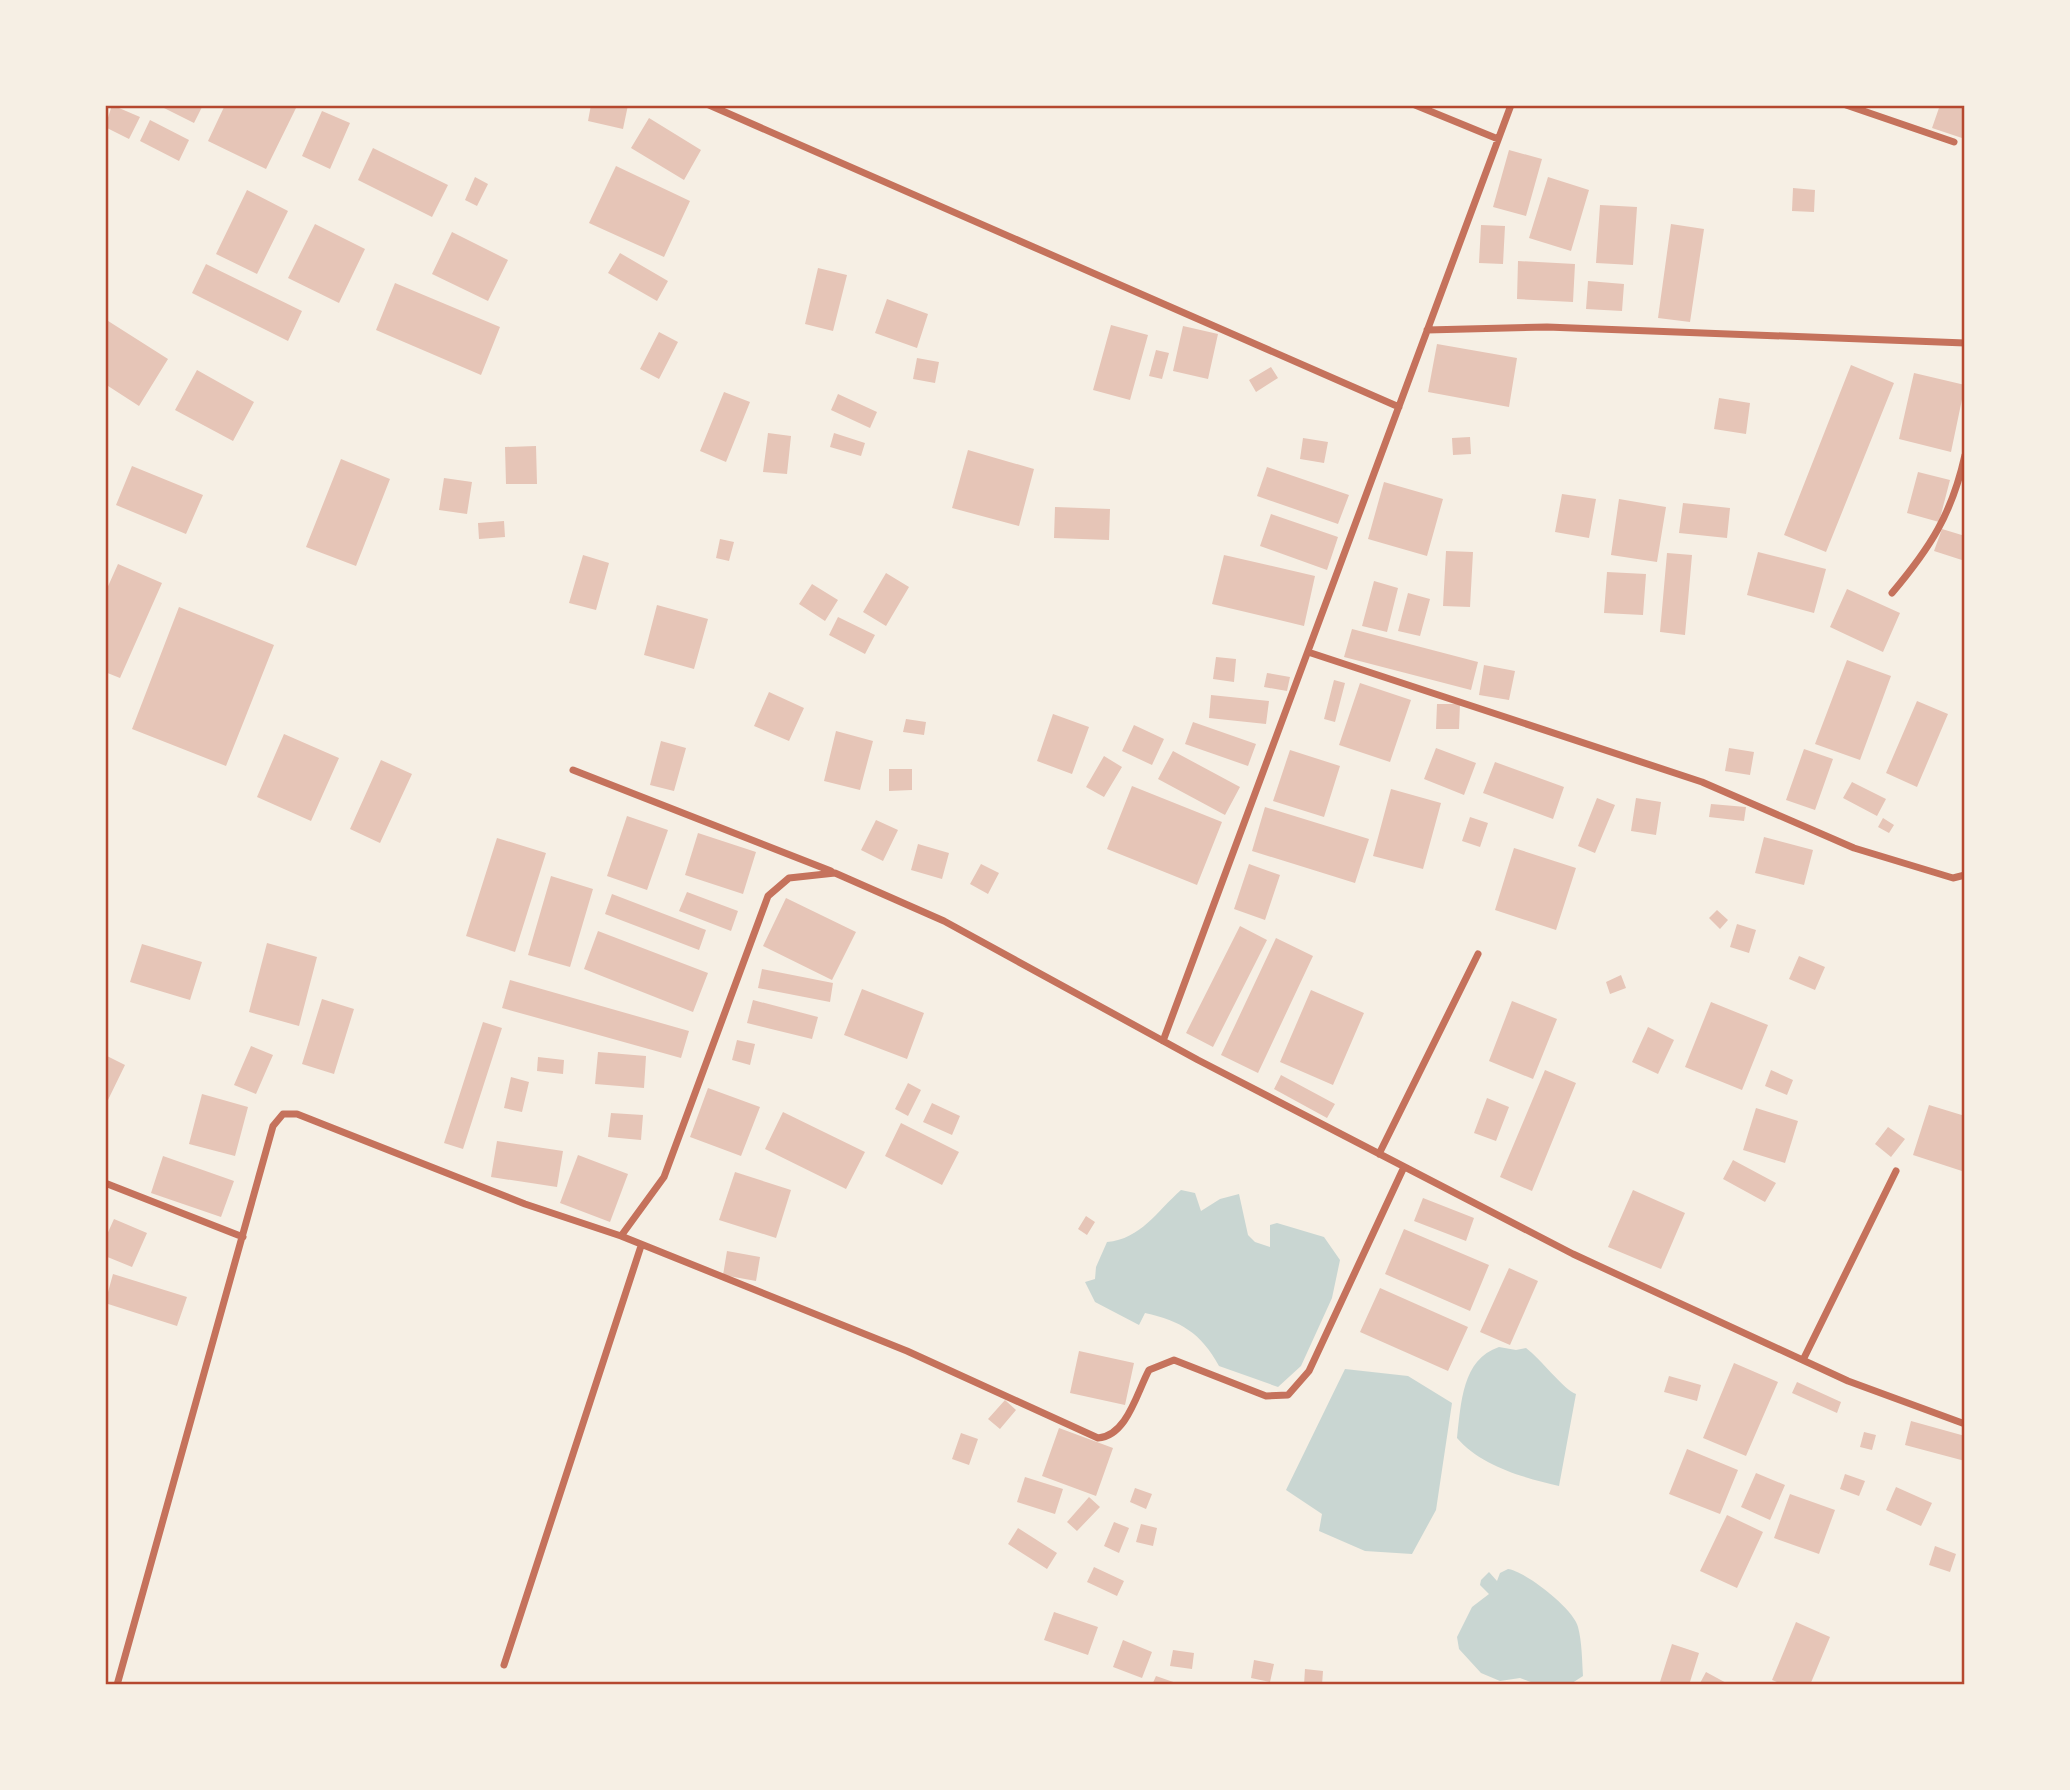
<svg xmlns="http://www.w3.org/2000/svg" width="2070" height="1790" viewBox="0 0 2070 1790" font-family="Poppins,sans-serif">
<rect width="100%" height="100%" fill="#f6efe4"/>
<path fill="#c9d6d2" d="M1181,1190l14,3 6,18 19,-12 19,-5 9,41 7,7 15,5v-22l7,-2 47,14 16,23 -8,38 -31,68 -23,21 -59,-21c-18,-33 -38,-45 -74,-53l-6,12 -44,-23 -10,-20 10,-3 1,-12 11,-25c34,-3 50,-31 74,-52z
M1499,1347l17,3 10,-2c14,10 39,43 50,46l-17,92c-35,-8 -78,-20 -102,-48 4,-34 5,-79 42,-91z
M1345,1369l63,7 44,27 -16,107 -24,44 -47,-3 -46,-20 3,-17 -36,-24z
M1508,1569c17,2 66,40 70,58 4,15 4,33 5,49l-14,9h-30l-19,-7 -20,3 -19,-8 -22,-24 -2,-12 15,-30 17,-13 -9,-9 1,-5 8,-8 8,9 3,-8z"/>
<path fill="#e6c5b7" d="M112,105l28,12 -11,22 -24,-12z
M158,105h45l-9,18z
M225,105l71,3 -30,61 -58,-28z
M591,105h37l-5,24 -35,-8z
M1940,105h25v34l-33,-11z
M322,111l28,12 -20,46 -28,-13z
M649,118l52,32 -17,30 -53,-32z
M150,120l39,20 -10,21 -39,-20z
M373,148l75,37 -16,32 -74,-37z
M1509,150l33,9 -16,57 -33,-9z
M616,166l74,35 -26,56 -75,-34z
M475,177l13,7 -11,22 -12,-6z
M1548,177l41,13 -18,61 -42,-13z
M1793,188l22,2 -1,22 -22,-1z
M247,190l41,21 -31,63 -41,-20z
M1600,205l37,2 -4,58 -37,-2z
M315,224l50,25 -26,54 -51,-25z
M1671,224l33,5 -14,93 -32,-4z
M1481,225l24,1 -2,38 -24,-1z
M452,232l56,28 -20,41 -56,-27z
M620,253l48,28 -11,20 -49,-28z
M1518,261l57,3 -2,38 -56,-3z
M206,264l96,47 -14,30 -96,-48z
M818,268l29,7 -14,56 -28,-7z
M1588,281l36,3 -2,27 -36,-2z
M395,283l105,44 -19,48 -105,-45z
M887,299l41,15 -11,34 -42,-15z
M105,319l63,40 -29,47 -34,-22z
M1111,325l37,10 -18,65 -37,-10z
M1183,326l35,8 -10,45 -35,-8z
M659,332l19,10 -19,37 -19,-10z
M1437,344l80,14 -8,49 -81,-15z
M1156,350l13,3 -7,26 -13,-3z
M917,358l22,4 -4,21 -22,-4z
M1851,365l43,18 -68,169 -42,-17z
M1271,367l7,11 -22,14 -7,-12z
M197,370l57,32 -21,39 -58,-31z
M1914,373l51,12 -14,67 -52,-13z
M724,392l26,10 -24,60 -26,-11z
M838,394l39,18 -7,16 -39,-18z
M1719,398l31,5 -4,31 -32,-5z
M768,433l23,3 -4,38 -24,-2z
M834,433l31,10 -4,13 -31,-9z
M1470,437l1,17 -18,1 -1,-17z
M1303,438l25,4 -4,21 -24,-4z
M536,446l1,38h-31l-1,-37z
M968,450l66,19 -15,57 -67,-18z
M341,459l49,20 -34,87 -50,-19z
M132,466l71,29 -17,39 -70,-29z
M1267,467l82,28 -11,29 -81,-28z
M1918,472l32,8 -11,42 -32,-9z
M444,478l28,4 -5,32 -28,-4z
M1384,482l59,17 -16,57 -59,-17z
M1562,494l34,5 -7,39 -34,-6z
M1619,499l47,8 -9,55 -46,-7z
M1683,503l47,5 -3,30 -48,-5z
M1055,507l55,2 -1,31 -55,-2z
M1271,514l67,23 -11,33 -67,-24z
M504,521l1,16 -26,2 -1,-16z
M1942,529l23,7v25l-31,-10z
M720,539l14,3 -5,19 -13,-3z
M1446,551l27,1 -3,55 -27,-1z
M1758,552l68,17 -12,44 -67,-18z
M1667,553l25,2 -7,80 -25,-3z
M583,555l26,8 -13,47 -27,-7z
M1224,555l91,21 -11,50 -92,-22z
M118,564l44,19 -42,95 -15,-6v-79z
M1607,572l39,2 -3,41 -39,-2z
M886,573l23,14 -23,39 -23,-14z
M1374,581l24,7 -11,44 -25,-6z
M812,584l26,16 -13,21 -26,-17z
M1847,589l53,24 -17,39 -53,-25z
M1408,593l22,6 -10,37 -22,-5z
M657,605l51,14 -14,50 -50,-14z
M179,607l95,38 -48,121 -94,-37z
M838,617l37,18 -10,19 -36,-19z
M1352,629l126,33 -7,28 -127,-33z
M1216,657l20,2 -2,23 -21,-3z
M1847,660l44,16 -31,84 -45,-16z
M1484,665l31,6 -6,29 -30,-5z
M1267,673l23,4 -3,14 -23,-4z
M1334,680l11,3 -10,39 -11,-3z
M1360,683l51,17 -21,62 -51,-17z
M769,692l35,16 -15,33 -35,-15z
M1211,695l58,6 -3,23 -57,-6z
M1917,701l31,13 -31,73 -31,-14z
M1437,704h23l-1,25h-23z
M1053,714l36,13 -17,47 -35,-13z
M906,719l20,3 -2,13 -21,-3z
M1193,722l63,22 -8,22 -63,-22z
M1134,725l30,14 -12,26 -30,-14z
M836,731l37,10 -13,49 -36,-9z
M284,734l55,24 -28,63 -54,-24z
M661,741l25,7 -12,43 -24,-6z
M1436,748l40,15 -12,32 -40,-16z
M1729,748l25,4 -4,23 -25,-4z
M1804,749l29,10 -18,51 -29,-10z
M1290,750l50,16 -16,51 -51,-16z
M1173,751l67,36 -15,28 -67,-36z
M1104,756l18,11 -18,30 -18,-10z
M381,760l31,14 -32,69 -30,-14z
M1495,762l69,25 -11,32 -70,-26z
M889,769h23v21l-23,1z
M1852,782l34,17 -9,17 -34,-18z
M1132,786l90,36 -25,63 -90,-36z
M1391,789l50,14 -18,66 -50,-13z
M1597,798l18,7 -20,48 -17,-7z
M1636,798l25,4 -5,33 -25,-4z
M1711,804l35,3 -2,14 -35,-4z
M1265,807l104,32 -14,44 -103,-32z
M627,816l41,14 -21,60 -40,-14z
M1470,817l18,6 -8,24 -18,-6z
M1883,818l11,7 -5,8 -11,-6z
M876,820l22,10 -15,31 -22,-11z
M698,833l58,19 -13,42 -58,-19z
M1764,837l49,13 -9,35 -49,-12z
M497,838l49,15 -31,99 -49,-16z
M918,844l31,9 -7,26 -31,-9z
M1514,848l62,20 -20,62 -61,-20z
M981,864l18,9 -11,21 -18,-10z
M1249,864l31,11 -15,45 -31,-11z
M551,876l42,13 -23,78 -42,-12z
M687,892l51,19 -7,20 -52,-20z
M612,894l94,36 -7,20 -94,-36z
M786,898l70,34 -24,48 -69,-34z
M1717,910l11,10 -8,9 -11,-11z
M1737,924l19,6 -7,23 -19,-6z
M1240,926l27,14 -54,107 -27,-14z
M598,931l110,42 -15,39 -109,-43z
M1276,938l37,18 -55,117 -37,-18z
M267,943l50,14 -18,69 -50,-14z
M142,944l60,18 -12,38 -60,-18z
M1799,956l26,11 -10,23 -26,-11z
M762,969l71,14 -3,19 -72,-14z
M1621,975l5,13 -16,6 -4,-12z
M510,980l179,51 -8,27 -179,-50z
M862,989l62,24 -17,46 -63,-24z
M1311,990l53,23 -31,72 -53,-23z
M322,999l32,10 -20,65 -32,-10z
M753,1000l65,17 -6,22 -65,-16z
M1512,1001l45,18 -24,60 -44,-18z
M1711,1002l57,23 -26,65 -57,-23z
M483,1022l19,6 -39,121 -19,-6z
M1648,1027l26,13 -16,34 -26,-12z
M737,1040l18,4 -5,21 -18,-5z
M251,1046l22,9 -17,39 -22,-9z
M598,1052l48,4 -2,32 -49,-4z
M105,1055l20,10 -18,37h-2z
M538,1057l26,3 -1,14 -26,-3z
M1545,1070l31,13 -44,108 -32,-14z
M1771,1070l22,10 -6,15 -22,-9z
M1281,1075l54,29 -8,14 -53,-29z
M511,1077l18,5 -7,30 -18,-4z
M908,1083l13,7 -13,26 -13,-7z
M708,1088l52,19 -19,49 -51,-19z
M202,1094l46,13 -13,49 -46,-12z
M1487,1098l22,9 -13,34 -22,-8z
M932,1103l28,13 -8,19 -29,-13z
M1929,1105l36,11v56l-52,-17z
M1756,1108l42,13 -13,42 -42,-13z
M783,1112l82,40 -19,37 -81,-40z
M611,1113l32,2 -2,25 -33,-3z
M901,1123l58,29 -17,33 -57,-29z
M1888,1127l17,12 -14,18 -16,-13z
M497,1141l66,10 -6,36 -66,-10z
M578,1155l50,19 -18,48 -50,-19z
M163,1156l71,25 -13,36 -70,-24z
M1733,1160l43,23 -11,19 -42,-23z
M735,1172l56,18 -15,48 -57,-18z
M1633,1190l52,23 -24,56 -53,-22z
M1423,1198l51,20 -8,23 -52,-20z
M1086,1216l9,6 -8,13 -9,-6z
M114,1219l33,14 -15,34 -27,-11v-17z
M1404,1229l85,36 -19,46 -85,-37z
M727,1251l33,6 -4,24 -33,-6z
M1509,1268l29,13 -28,64 -30,-13z
M113,1274l74,23 -10,29 -72,-23z
M1380,1288l88,39 -20,44 -88,-39z
M1079,1351l55,12 -9,42 -55,-12z
M1734,1363l44,19 -32,74 -43,-18z
M1669,1376l32,9 -4,16 -33,-9z
M1797,1382l44,20 -4,11 -45,-20z
M1005,1400l11,10 -16,19 -12,-10z
M1911,1421l54,15v25l-60,-16z
M1059,1428l54,20 -17,48 -54,-20z
M1864,1432l12,3 -4,15 -12,-3z
M961,1433l17,6 -9,26 -17,-6z
M1687,1449l51,21 -18,44 -51,-20z
M1756,1473l29,12 -15,35 -29,-13z
M1845,1474l20,7 -6,15 -19,-7z
M1025,1477l38,12 -8,25 -38,-12z
M1896,1487l36,16 -11,23 -35,-16z
M1135,1488l17,6 -6,15 -16,-7z
M1790,1494l45,16 -16,44 -45,-16z
M1089,1497l11,10 -23,24 -10,-9z
M1727,1515l36,17 -26,56 -37,-17z
M1114,1522l15,6 -10,25 -15,-7z
M1141,1524l16,4 -4,18 -17,-4z
M1018,1528l39,25 -10,16 -39,-25z
M1935,1546l21,8 -6,18 -21,-7z
M1094,1567l30,14 -7,15 -30,-14z
M1054,1612l44,15 -10,28 -44,-15z
M1796,1622l34,15 -20,48h-26l-12,-5z
M1123,1640l29,12 -10,26 -29,-11z
M1672,1644l27,9 -10,32h-30z
M1173,1650l21,3 -2,16 -22,-3z
M1254,1660l20,4 -4,18 -19,-4z
M1305,1669l18,2 -1,14h-18z
M1706,1672l24,13h-31z
M1156,1676l26,9h-30z"/>
<g fill="none" stroke-linecap="round" stroke-linejoin="round">
<path stroke="#c5725c" stroke-width="7" d="M709,105l690,302
M1415,105l83,34
M1846,105l108,37
M1427,330l120,-3 418,16
M1892,593c38,-45 60,-79 73,-138
M1308,652l394,130 152,66 99,30 12,-3
M573,770l258,101
M1163,1041l348,-936
M1379,1154l99,-200
M105,1183l138,54
M621,1236l286,115 191,87c29,-2 39,-46 51,-68l25,-10 92,36 22,-1 21,-24 95,-204
M1803,1360l93,-189
M504,1665l137,-419
M117,1685l156,-559 10,-12h14l228,90 96,32 43,-59 104,-281 21,-18 46,-5 109,48 254,139 375,194 275,127 117,43"/>
</g>
<rect width="2070" height="1790" fill="none" stroke="#f6efe4" stroke-width="214"/>
<rect x="107" y="107" width="1856" height="1576" fill="none" stroke="#b5482f" stroke-width="2.5"/>
</svg>
